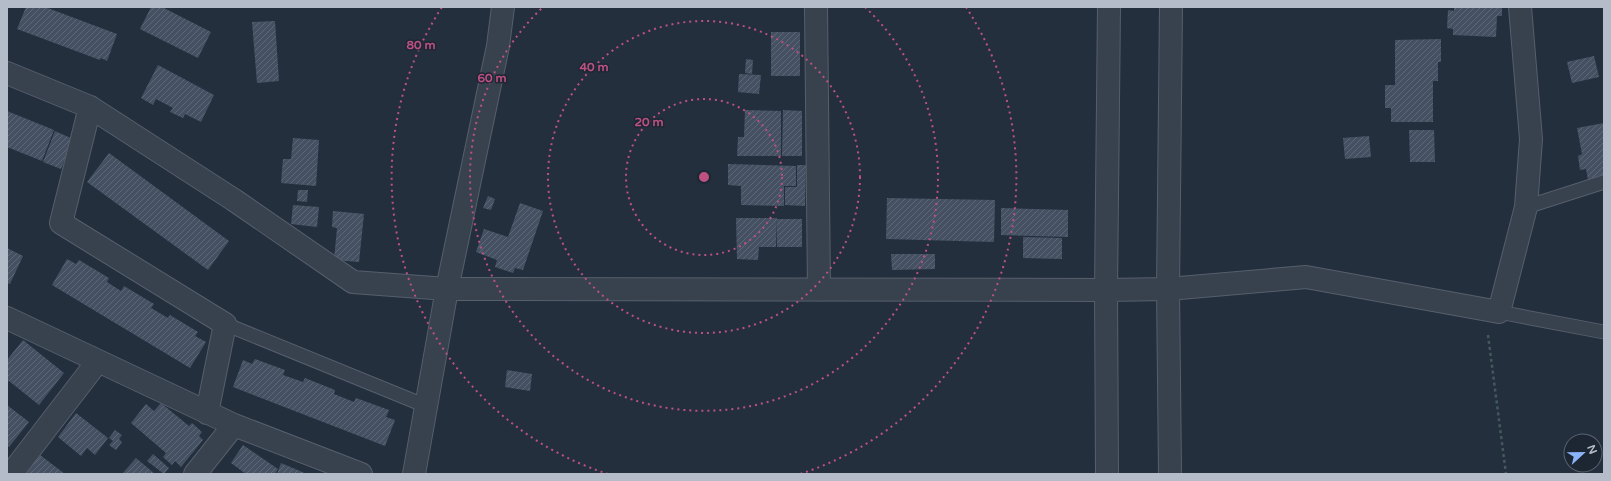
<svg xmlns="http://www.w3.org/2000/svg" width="1611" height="481" viewBox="0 0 1611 481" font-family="'Varela Round',sans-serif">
<defs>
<pattern id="building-hatch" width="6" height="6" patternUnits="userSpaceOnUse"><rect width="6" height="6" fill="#455162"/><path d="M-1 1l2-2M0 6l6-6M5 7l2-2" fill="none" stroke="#5d6877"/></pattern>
</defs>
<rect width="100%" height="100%" fill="#242f3e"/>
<path fill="url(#building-hatch)" d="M26,7h19l72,27 -10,27 -6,-3 -1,2 -83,-31z
M151,7h11l49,25 -13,26 -58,-29z
M1454,7h48v9h-5l-1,21 -43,-2v-6l-6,-1 1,-18 6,1z
M275,21l4,60 -22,2 -5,-61z
M771,32h29v44h-29z
M1441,39v23h-3v19h-5v41h-42v-14h-6v-23h10v-45z
M1594,56l5,21 -27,6 -5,-21z
M746,59l7,1 -1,14 -7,-1z
M158,65l56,30 -13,27 -16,-8 -2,4 -13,-6 3,-4 -17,-9 -3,6 -12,-7z
M739,74l22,1 -2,19 -21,-2z
M745,110l36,1v45h-44l1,-19h6z
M783,110l19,1v45h-20z
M7,111l47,19 -12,31 -35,-14z
M1604,123v54l-16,3 -2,-11 -6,1 -2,-14 4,-2 -5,-26z
M1409,130h25l1,32h-25z
M55,131l18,8 -12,30 -18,-7z
M1369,136l2,21 -26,2 -2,-21z
M293,138l26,2 -3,46 -35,-3 2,-24h8z
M109,153l120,88 -21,29 -121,-88z
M728,164l68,2v20h-12v20l-43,-1v-19l-13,-1z
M797,165h9l-1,41 -20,-1v-18h12z
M298,190h10l-1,12 -10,-1z
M488,196l7,3 -4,11 -8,-2z
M887,198l108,2 -1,42 -108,-3z
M520,203l23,8 -20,59 -8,-2 -2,5 -18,-6 2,-7 -21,-8 8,-23 24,8z
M293,205l26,2 -2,20 -26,-3z
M1001,208l67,2v27l-67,-2z
M333,211l31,3 -5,48 -25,-2 3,-32 -5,-1z
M736,218h41l-1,29h-17l-1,13 -21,-1z
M777,219h25v28h-25z
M1023,237l39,1v21l-39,-1z
M7,248l16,8 -13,28 -3,-1z
M891,254h44v15l-43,1z
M67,259l9,5 3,-4 30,18 -2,4 14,9 3,-5 30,18 -3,4 17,10 2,-3 28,17 -3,4 11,6 -16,26 -138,-83z
M23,340l41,33 -25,32 -30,-24 -2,1v-22z
M255,359l30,11 -2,5 20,7 2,-4 30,12 -1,4 20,8 2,-4 33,12 -3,7 9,3 -10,26 -152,-59 10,-27 9,4z
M507,370l25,4 -2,17 -25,-4z
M161,403l28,23 3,-3 10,9 -3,4 4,4 -22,27 -6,-6 -3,4 -9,-8 3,-4 -35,-30 15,-19 8,7z
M7,405l22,17 -20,25 -2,-1z
M76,413l32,25 -13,17 -8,-7 -6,8 -23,-19z
M115,430l7,5 -3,4 3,3 -6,8 -7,-5 4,-4 -4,-3z
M243,445l35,24 -3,5h-29l-15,-11z
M153,454l16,14 -5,6 -17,-13z
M40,455l25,19h-39z
M136,458l19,16h-33z
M281,463l26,11h-30z"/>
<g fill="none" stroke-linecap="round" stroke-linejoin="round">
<defs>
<path id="lane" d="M1526,207l78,-25
M1499,312l105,20
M225,324l201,82"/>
<path id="street" d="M816,7l3,283
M7,73l83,34 144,93 119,82 94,7 659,1 62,-1 138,-12 193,35 27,-105 5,-68 -11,-132
M90,107l-29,116 164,101 -18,89
M7,318l227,107 127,49
M11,474l87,-113
M195,474l39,-49
M414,474l33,-185 51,-243 5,-39
M1107,474l-1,-184 3,-283
M1170,474l-2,-185 3,-282"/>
</defs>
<use href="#lane" stroke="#565f6c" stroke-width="15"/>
<use href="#street" stroke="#565f6c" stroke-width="24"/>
<path stroke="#44595c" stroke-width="2.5" stroke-dasharray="3 3" stroke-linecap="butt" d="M1488,335l18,139"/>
<use href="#lane" stroke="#38414e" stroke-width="13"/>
<use href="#street" stroke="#38414e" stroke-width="22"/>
</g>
<g fill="none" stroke="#bd5182" stroke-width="2" stroke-dasharray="2 4">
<circle cx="704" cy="177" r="78"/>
<circle cx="704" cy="177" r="156"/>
<path d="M865 7A234 234 0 1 1 543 7"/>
<path d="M608 474A312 312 0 0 1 442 7M966 7A312 312 0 0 1 800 474"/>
</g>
<circle cx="704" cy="177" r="6" fill="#bd5182" stroke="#1d2633" stroke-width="2"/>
<g font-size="12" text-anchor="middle" font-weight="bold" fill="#bd5182" stroke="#1d2633" stroke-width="3" stroke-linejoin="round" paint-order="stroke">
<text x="421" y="49">80 m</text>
<text x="594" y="71">40 m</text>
<text x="492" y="82">60 m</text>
<text x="649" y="126">20 m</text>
</g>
<rect width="1611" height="481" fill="none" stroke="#b4bcc9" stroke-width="16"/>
<g transform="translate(1583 453) rotate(68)"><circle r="19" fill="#1d2633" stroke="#59626f"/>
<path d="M0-3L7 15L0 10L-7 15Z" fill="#8ab4f8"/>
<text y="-6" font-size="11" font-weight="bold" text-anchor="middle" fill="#b4bcc9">N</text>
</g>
</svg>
